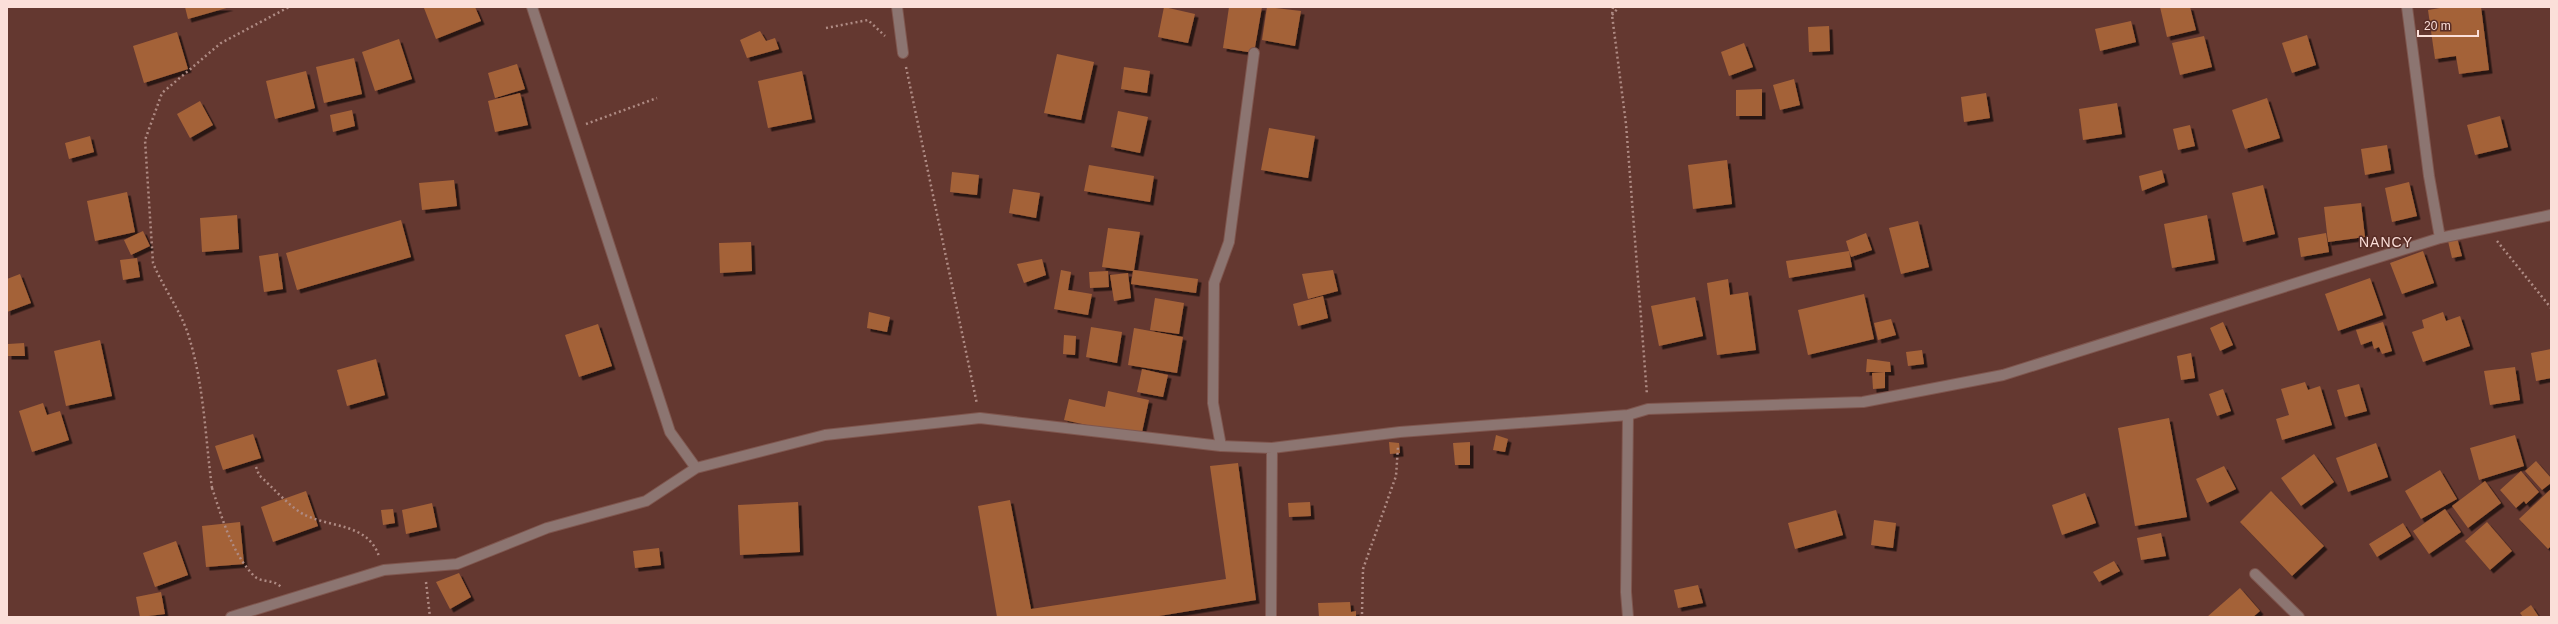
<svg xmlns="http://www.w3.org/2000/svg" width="2558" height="624" viewBox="0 0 2558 624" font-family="Arial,sans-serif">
<defs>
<filter id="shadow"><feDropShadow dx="3.5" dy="3.5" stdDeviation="0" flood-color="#0009"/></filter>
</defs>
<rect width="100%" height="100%" fill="#643830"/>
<path fill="#a46239" filter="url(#shadow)" d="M185,7h45l-42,12z
M427,7h48l6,14 -45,18 -12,-31z
M1164,7l31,7 -7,29 -30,-6z
M1229,7h33l-8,46 -31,-5z
M1267,7l34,4 -6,35 -33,-6z
M2160,7h30l6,23 -29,7z
M2446,7h35l8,63 -30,4 -3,-18 -21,3 -7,-49z
M2131,21l5,21 -36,9 -5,-22z
M1829,26l1,25 -21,1 -1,-25z
M760,31l6,10 9,-3 4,11 -32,9 -7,-18z
M177,32l11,37 -44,14 -11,-37z
M2307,35l9,30 -24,8 -10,-30z
M2204,36l8,31 -32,8 -8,-32z
M399,39l13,40 -37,12 -13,-39z
M1744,43l9,24 -24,9 -8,-24z
M1057,54l37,8 -13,58 -37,-7z
M354,58l8,36 -38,9 -8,-36z
M517,64l8,25 -30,9 -7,-25z
M1124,67l26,4 -3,22 -26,-4z
M306,71l9,37 -40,11 -9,-38z
M802,71l10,48 -44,9 -10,-47z
M1794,79l6,26 -20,5 -7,-25z
M1762,89v27h-26v-26z
M520,93l8,32 -33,7 -7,-31z
M1986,93l4,25 -26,4 -3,-25z
M2267,98l13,40 -35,11 -13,-39z
M200,101l13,24 -23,13 -13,-24z
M2117,103l5,31 -39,6 -4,-31z
M352,110l3,16 -22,6 -3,-17z
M1118,111l30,6 -8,36 -29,-6z
M2500,116l8,31 -33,8 -8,-30z
M2190,125l5,21 -17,4 -5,-21z
M1269,128l46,8 -7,42 -47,-8z
M90,136l4,16 -25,7 -4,-16z
M2387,145l4,25 -26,5 -4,-26z
M1727,160l5,44 -39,5 -5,-44z
M1089,165l65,11 -4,26 -66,-11z
M2162,170l3,12 -23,9 -3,-15z
M952,172l27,3 -2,20 -27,-3z
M454,180l3,26 -35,4 -3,-27z
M2409,182l8,34 -25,6 -7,-34z
M2263,185l12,49 -32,8 -11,-49z
M1013,189l27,4 -4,25 -27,-5z
M127,192l8,40 -40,9 -8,-40z
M2361,203l4,34 -37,5 -4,-35z
M237,215l2,34 -37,3 -2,-34z
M2207,215l8,45 -43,8 -8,-44z
M401,220l10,37 -114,33 -11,-37z
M1918,221l11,46 -28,7 -12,-46z
M1108,228l32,4 -6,38 64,9 -2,14 -65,-9 2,-13 -31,-4z
M143,231l7,15 -19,9 -7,-15z
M1866,233l6,17 -21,7 -2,-6 3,16 -63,11 -3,-17 63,-10 -3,-10z
M2326,233l3,19 -28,5 -3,-19z
M2457,238l5,18 -10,2 -4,-17z
M751,242l1,29 -32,2 -1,-30z
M2423,251l11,32 -32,11 -12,-31z
M278,253l5,36 -19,3 -5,-36z
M137,258l3,19 -17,3 -3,-20z
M1042,259l4,16 -22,8 -7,-19z
M1061,270l10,2 -3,18 24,4 -4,21 -34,-6z
M1333,270l5,21 -30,8 -6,-25z
M1108,271l1,16 -19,1 -1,-16z
M1128,273l3,25 -17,3 -4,-26z
M20,274l11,29 -24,9v-33z
M2370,278l13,37 -45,16 -13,-37z
M1728,279l2,16 18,-3 8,58 -39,5 -10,-72z
M1864,294l10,45 -66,16 -10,-45z
M1323,296l5,22 -30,8 -5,-22z
M1695,297l8,39 -44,10 -8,-40z
M1155,298l29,5 -5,31 -29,-4z
M869,312l21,5 -3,15 -20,-4z
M2443,312l3,9 14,-5 10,30 -47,16 -11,-30 12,-4 -2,-8z
M1891,319l5,16 -18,5 -4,-17z
M2223,322l10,23 -13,6 -10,-23z
M2383,322l9,29 -10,3 -3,-7 -5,2 -2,-8 -11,4 -5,-15z
M598,324l14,42 -33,11 -14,-42z
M1091,327l31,5 -5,31 -31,-6z
M1134,328l49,9 -6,36 -49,-8z
M1064,335l12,1 -1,19 -12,-1z
M100,340l12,56 -46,10 -12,-55z
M24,343l1,13h-17v-12z
M2551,349v29l-15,3 -5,-28z
M1922,350l2,14 -16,2 -2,-14z
M2191,353l4,25 -14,2 -4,-24z
M376,359l9,36 -38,11 -10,-36z
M1867,359l23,3 1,10h-25z
M2515,367l5,33 -30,5 -6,-34z
M1142,369l26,6 -5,22 -26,-5z
M1885,372v16l-12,1 -1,-16z
M2305,382l3,8 12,-4 12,39 -50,15 -6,-21 13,-4 -8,-26z
M2359,384l8,27 -22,6 -8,-27z
M2223,389l8,22 -14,5 -8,-22z
M1108,391l41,9 -8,37 -77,-17 5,-21 36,8z
M43,403l4,12 13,-4 9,29 -37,12 -13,-41z
M2169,418l18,99 -52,9 -17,-98z
M253,434l8,24 -38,12 -8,-24z
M1496,435l12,4 -3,13 -12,-2z
M2515,435l9,31 -45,14 -9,-32z
M1389,442l10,1 1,10 -10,1z
M1470,442v23h-15l-2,-22z
M2376,443l12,34 -40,15 -12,-34z
M2314,454l20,28 -33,24 -20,-28z
M2536,461l15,17v5l-9,7 -17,-19z
M1238,463l18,137 -103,17h-156l-19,-111 32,-6 21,109 195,-30 -16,-113z
M2224,466l12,23 -29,14 -11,-24z
M2440,470l17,29 -36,20 -16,-28z
M2521,471l18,21 -13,12 -2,-3 -8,7 -16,-18z
M2485,481l16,22 -33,25 -16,-22z
M2551,489v57l-3,3 -29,-30z
M306,491l12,35 -45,16 -12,-35z
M2271,491l53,55 -32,30 -52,-54z
M2085,493l11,30 -34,12 -10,-30z
M798,502l2,50 -60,3 -2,-50z
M1310,502l1,14 -22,1 -1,-14z
M432,503l5,24 -31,7 -4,-24z
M393,509l2,14 -12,2 -2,-15z
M2445,509l16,23 -32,22 -16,-23z
M1836,510l7,25 -48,14 -7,-26z
M1874,520l22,3 -3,25 -22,-3z
M240,522l4,42 -38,3 -4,-41z
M2487,522l25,29 -22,19 -25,-29z
M2403,523l8,13 -34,21 -8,-13z
M2161,533l5,23 -25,4 -4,-22z
M176,541l12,34 -33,12 -12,-34z
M659,548l2,17 -26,3 -2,-17z
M2114,561l6,10 -21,11 -6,-10z
M459,573l12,24 -21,12 -14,-27z
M1698,585l5,18 -25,5 -4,-18z
M2240,588l20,23 -7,6h-46z
M161,592l4,22 -25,3 -4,-20z
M1350,602l1,10 5,-1v6h-37l-1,-14z
M2531,605l8,12h-16l-3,-4z"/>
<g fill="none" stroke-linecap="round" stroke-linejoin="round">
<defs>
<path id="minor" d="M532,7l138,425 26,36
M897,7l6,46
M2407,7l22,169 11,62
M1221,446l-8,-43 1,-120 15,-41 25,-189
M2255,574l44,43
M231,617l153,-47 73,-6 90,-36 99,-27 50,-33 129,-33 155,-17 241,28 51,2 128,-16 228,-17 20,-6 215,-7 140,-27 437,-137 111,-23
M1271,617l1,-169
M1628,617l-2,-25 2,-177"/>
</defs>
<use href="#minor" stroke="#7f564e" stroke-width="12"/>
<path stroke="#af8b84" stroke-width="2.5" stroke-dasharray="2 3" stroke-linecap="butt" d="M1613,7l-1,8 14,109 21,271
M1612,15l7,-8
M826,28l42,-8 17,16
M906,67l71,337
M586,124l71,-26
M2497,241l54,67
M256,467l3,8c11,10 34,35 46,40 27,13 62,8 74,41
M212,488c-7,-52 -8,-107 -25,-157 -9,-24 -24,-44 -34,-68l-8,-123 17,-47 59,-50 68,-36
M212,488c10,29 19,64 42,88 7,7 20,3 27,11
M426,582l4,35
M1362,614l1,-45 33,-93 2,-29"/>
<use href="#minor" stroke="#8c7571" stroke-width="10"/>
</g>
<g text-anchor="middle" stroke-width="3" stroke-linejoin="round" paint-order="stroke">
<g font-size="14" letter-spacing="1" fill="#fbdfd9" stroke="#582d26">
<text x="2386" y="247">NANCY</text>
</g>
</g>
<rect width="2558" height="624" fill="none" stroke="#fbdfd9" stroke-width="16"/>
<path d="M2418 30v6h60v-6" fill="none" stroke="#fbdfd9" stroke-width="2"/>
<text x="2424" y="30" font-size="12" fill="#fbdfd9" stroke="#582d26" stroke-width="3" paint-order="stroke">20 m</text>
</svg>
